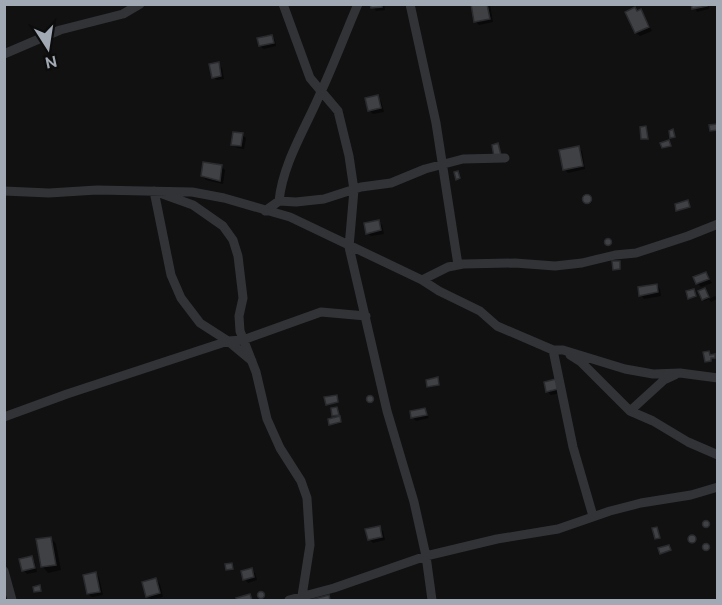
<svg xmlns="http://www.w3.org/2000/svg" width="722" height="605" viewBox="0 0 722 605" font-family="Ubuntu,sans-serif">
<rect width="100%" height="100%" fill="#111112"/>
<path fill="#0007" d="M372,4h12l1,6 -9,1z
M472,4h18l3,18 -14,3 -4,-4z
M693,4h15l1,5 -12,3z
M641,11l11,20 -12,5 -4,-3 -9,-21z
M271,36l4,4 1,6 -12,3 -4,-3z
M218,64l4,4 2,11 -7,1 -4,-3z
M377,97l4,4 3,11 -11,2 -3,-3 -3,-11z
M242,135l4,3 -2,11 -7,-1 -4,-4z
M578,148l4,3 3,18 -17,4 -4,-4z
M222,167l3,3 -2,14 -17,-4 -4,-4z
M587,196l5,6 -3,2 -4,-5z
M378,221l4,4 2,9 -13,2 -4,-3z
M706,274l6,9 -11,4 -4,-4z
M657,286l3,3 1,7 -17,3 -3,-4z
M706,291l3,8 6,-3 2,3 -6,3 -2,-3 -5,2 -1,-2z
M556,381l5,12 -10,2 -4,-4z
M337,408l2,8h-1l4,7 -10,2 -2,-1 7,-6 -3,-3z
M425,410l4,8 -13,3 -4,-4z
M379,528l4,3 2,9 -12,3 -4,-4z
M51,538l5,6 5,26 -13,3 -5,-6z
M32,558l3,4 2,10 -10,2 -4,-4z
M252,570l3,3 2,7 -9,3 -3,-4z
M95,573l4,4 4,18 -11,2 -4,-3z
M156,580l4,4 3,13 -12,2 -4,-3z"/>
<path fill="#3f4145" stroke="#2a2b2e" stroke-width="1.5" d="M370,4h12v3l-11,1z
M471,4h16l3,15 -16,3z
M691,4h15l1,2 -15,3z
M635,7l2,4 4,-2 8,18 -14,6 -10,-21z
M272,35l2,8 -15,3 -2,-8z
M219,62l2,14 -9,2 -3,-14z
M378,95l3,13 -13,3 -3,-13z
M717,124v6l-7,1 -1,-6z
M646,126l2,13h-7l-1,-12z
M673,129l2,8 -5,1 -1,-7z
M233,132l10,1 -2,13 -10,-1z
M669,140l2,6 -9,2 -2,-5z
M498,143l3,12 -7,2 -2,-12z
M579,146l4,20 -20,4 -4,-20z
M203,162l19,3 -2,16 -19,-5z
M458,171l2,7 -4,2 -2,-8z
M582.5 199a4.5 4.5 0 1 1 9 0a4.5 4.5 0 1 1-9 0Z
M688,200l2,7 -14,4 -1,-7z
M379,220l2,10 -15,4 -2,-11z
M604.5 242a3.5 3.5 0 1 1 7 0a3.5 3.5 0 1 1-7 0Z
M612,261h8v8l-7,1z
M706,272l3,7 -13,5 -3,-7z
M657,284l1,8 -19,4 -1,-9z
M705,288l4,9 -7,3 -4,-9z
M694,289l2,7 -8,3 -2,-8z
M709,351l1,4 5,-1v4h-4v3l-6,1 -2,-10z
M438,377l1,8 -12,2 -1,-7z
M556,379l2,10 -12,3 -2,-10z
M337,395l1,7 -12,3 -2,-8z
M366.5 399a3.5 3.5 0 1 1 7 0a3.5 3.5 0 1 1-7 0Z
M337,407l2,8 -7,1 -1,-8z
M425,408l2,7 -16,3 -1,-7z
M340,416l1,6 -12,3 -1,-6z
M702.5 524a3.5 3.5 0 1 1 7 0a3.5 3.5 0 1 1-7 0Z
M380,526l2,11 -14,3 -3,-11z
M657,527l3,11 -5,1 -3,-11z
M688 539a4 4 0 1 1 8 0a4 4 0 1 1-8 0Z
M51,537l5,28 -15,2 -5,-28z
M702.5 547a3.5 3.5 0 1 1 7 0a3.5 3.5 0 1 1-7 0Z
M669,545l2,5 -11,4 -2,-6z
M32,556l3,12 -13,3 -3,-12z
M232,563l1,6 -7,1 -1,-6z
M252,568l2,9 -11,3 -2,-9z
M96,572l4,20 -13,2 -4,-19z
M156,578l4,15 -14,4 -4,-15z
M40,585l1,6 -7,1 -1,-5z
M257.5 595a3.5 3.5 0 1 1 7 0a3.5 3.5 0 1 1-7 0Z
M250,594l2,6h-15l-1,-2z
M329,595l1,5h-20z"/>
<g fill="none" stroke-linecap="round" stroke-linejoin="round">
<path stroke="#313337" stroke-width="9" d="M283,4l27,74 28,33 11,45 5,34 -5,57 38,164 27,91 12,54 6,44
M410,4l26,119 22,142
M4,54l56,-24 63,-16 17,-10
M4,191l45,2 48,-3 95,2 32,6 66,19 132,63 17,11 41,20 17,15 56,24h10l62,19 28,5 27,-1 38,5
M279,201c4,-38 26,-72 41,-107 14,-30 25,-60 38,-90
M265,211l14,-10 17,1 28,-3 37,-12 30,-4 34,-14 38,-10 42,-1
M422,280l26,-13 15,-3 52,-1 40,3 27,-3 33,-8 21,-2 52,-17 30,-12
M553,350l20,97 20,69
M570,355l11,7 49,49 23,10 35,21 30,13
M252,361l-24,-20 -28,-18 -19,-25 -10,-23 -17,-84 39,14 30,21 10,14 5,16 5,42 -4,18 1,15 16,41 11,47 13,29 21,33 6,17 3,47 -8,51
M630,411l34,-31 11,-5
M4,417l63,-23 161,-53 15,-1 78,-28 45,4
M4,571l8,29
M289,600l45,-12 92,-32 71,-17 61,-10 52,-18 31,-8 50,-8 27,-8"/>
</g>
<rect width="722" height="605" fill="none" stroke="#a1a9b4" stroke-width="12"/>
<g transform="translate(48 48) rotate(168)" stroke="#0c0c0d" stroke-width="4.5" paint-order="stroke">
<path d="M0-4.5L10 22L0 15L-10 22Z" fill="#a1a9b4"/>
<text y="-9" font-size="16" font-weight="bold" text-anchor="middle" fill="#a1a9b4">N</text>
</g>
</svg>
